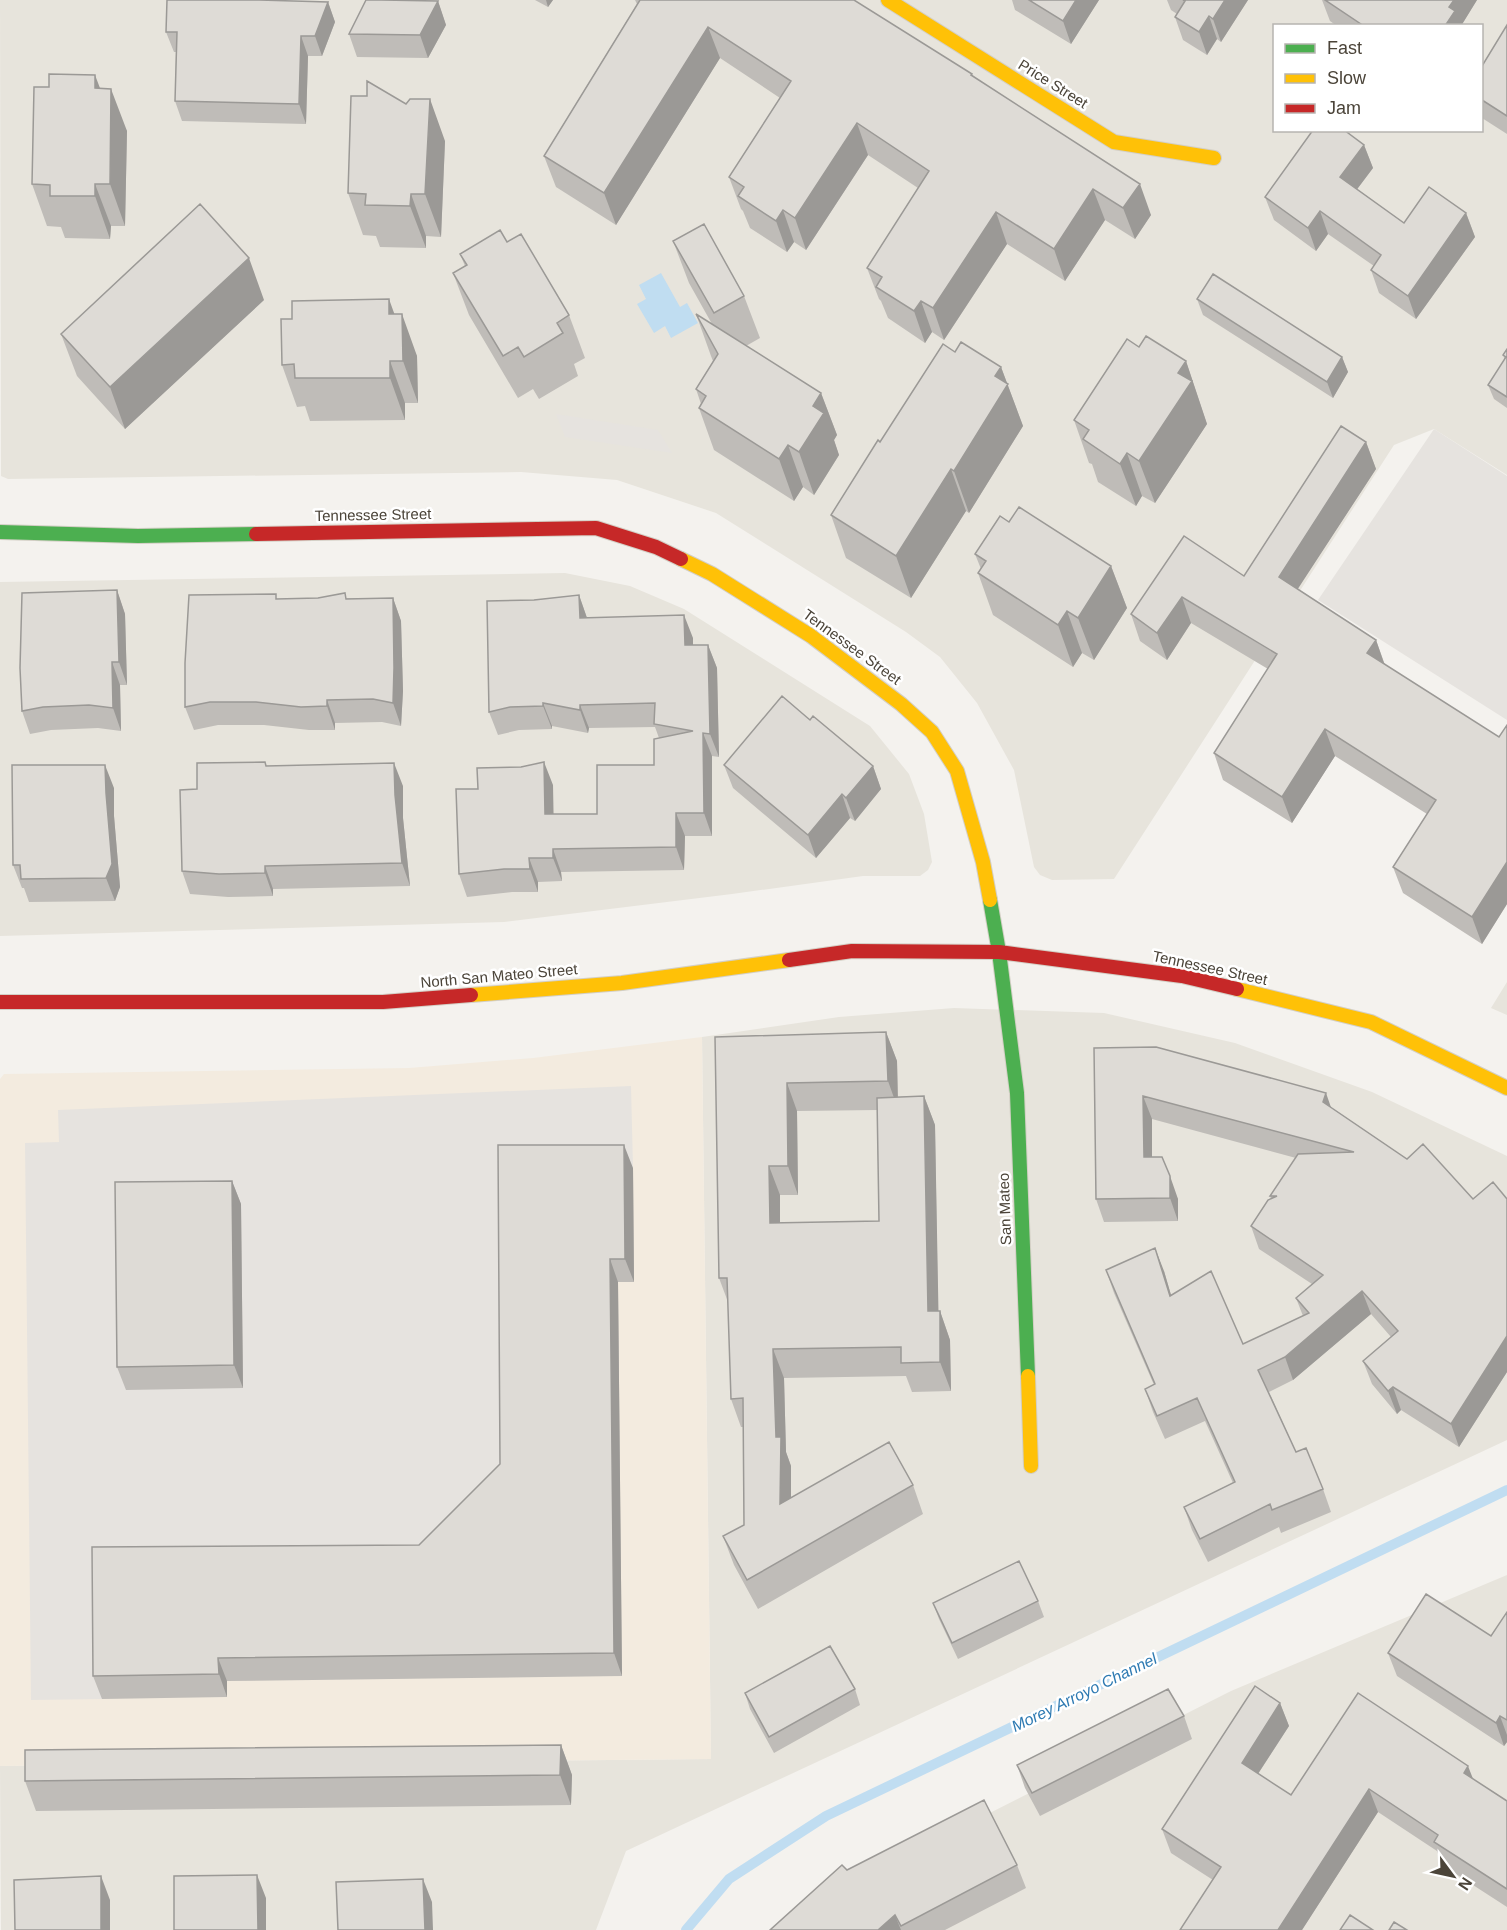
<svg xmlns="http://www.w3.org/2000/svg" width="1507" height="1930" viewBox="0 0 1507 1930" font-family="Arial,sans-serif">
<rect width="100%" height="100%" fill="#f4f2ee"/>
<path fill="#e7e4dc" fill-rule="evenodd" d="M0,0h1507v475l-73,-46 -40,16 -280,434 -62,1 -12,-5 -6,-8 -20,-97 -37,-67 -37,-46 -34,-25 -190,-119 -99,-33 -96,-8 -513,7 -7,-3zM1274,26h208v104h-208z
M565,573l65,13 54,23 186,117 39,48 15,40 8,48 -4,8 -8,6h-57l-131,18 -228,28 -504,14v-354z
M1507,982v33l-16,-7z
M954,1008l150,5 131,30 137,49 135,64v284l-881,411 -30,79h-595l-1,-164 711,-7 -9,-722 137,-20z
M1507,1575v355h-715l71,-53 368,-186z"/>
<path fill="#f3ebdf" d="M702,1037l9,722 -711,7v-687l4,-5 405,-6 124,-10z"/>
<path fill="#e6e3df" d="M556,414l102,16 14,23 -107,-16z
M1434,429l73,47v244l-189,-120z
M631,1086l2,82h-126l2,319 -82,81 -327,3 2,128 -71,1 -6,-557 34,-1 -1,-32z"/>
<path fill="#c0ddf1" d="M661,273l19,34 7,-4 11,20 -27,15 -6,-12 -11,7 -17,-29 9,-5 -7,-14z"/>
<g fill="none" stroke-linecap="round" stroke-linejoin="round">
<path stroke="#c0ddf1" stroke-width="10" d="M686,1930l43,-51 97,-63 681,-326"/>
<defs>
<path id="fast" d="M0,532l138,4 118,-2
M990,900l9,52 18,141 11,283"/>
<path id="slow" d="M888,0l226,142 100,16
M681,559l31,15 99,62 90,68 31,28 25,39 26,91 7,38
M1237,989l134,33 136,66
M471,995l151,-12 167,-23
M1028,1376l3,90"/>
<path id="jam" d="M256,534l340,-6 60,19 25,12
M789,960l63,-9 147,1 183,24 55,13
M0,1002h383l88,-7"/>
</defs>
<use href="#fast" stroke="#d3cfc5" stroke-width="16"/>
<use href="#slow" stroke="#d3cfc5" stroke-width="16"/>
<use href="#jam" stroke="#d3cfc5" stroke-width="16"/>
<use href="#fast" stroke="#4caf50" stroke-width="14"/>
<use href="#slow" stroke="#ffc107" stroke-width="14"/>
<use href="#jam" stroke="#c62828" stroke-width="14"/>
</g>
<path fill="#bfbcb8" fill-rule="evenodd" d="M535,0h18l-5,7z
M635,0h219l118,74 1,2 178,139 -16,24 -30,-19 -40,61 -58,-37 -63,96 -12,-8 -7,11 -37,-25 -7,-17 -2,-2 -12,-31 51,-80 -50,-33 -62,95 -12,-8 -7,10 -37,-24 -7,-17 -2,-2 -12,-32 51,-79 -60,-40 -104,167 -60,-38 -12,-31 93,-152z
M1012,0h87l-28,44 -56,-34z
M1167,0h81l-27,42 -4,-3 -10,16 -24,-15 -8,-23 2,-3 -6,-4z
M1322,0h155l-16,26h-124l-7,-5z
M438,1l8,24 -18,33 -71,-1 -8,-23z
M328,2l7,20 -13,34h-14l-2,68 -124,-3 -7,-20 1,-49h-2l-8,-20z
M1507,25v109l-25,-16v-52z
M100,89l27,42 -2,95h-14l-1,13 -45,-1 -4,-11 -14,-1 -15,-42z
M445,141l-4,96 -15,-1v12l-46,-1 -4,-11 -13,-1 -15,-42z
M1364,145l9,23 -16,21 47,34 62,-10 9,24 -59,82 -37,-26 -8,-23 3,-4 -46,-32 -12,17 -42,-31 -9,-23z
M673,241l71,55 16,42 -14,8 75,47 16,42 -3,5 5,15 -25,40 -11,-8 -9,14 -80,-51 -15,-42 2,-4 -5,-15 17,-28 -2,-5 -15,-42 16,10 -23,-41z
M507,242l62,73 16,43 -11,6 4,12 -39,23 -6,-10 -15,9 -49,-83 -16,-42 12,-7 -5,-12z
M1197,299l145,58 6,15 -15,26 -130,-83z
M264,300l-139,129 -48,-53 -16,-42z
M395,314l22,42 1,47h-13v17l-95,1 -5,-15 -8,1 -15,-42 10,-46z
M1139,347l47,14 21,63 -52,79 -13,-7 -6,10 -38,-24 -6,-18 -3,-1 -15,-43z
M1507,349v59l-13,-9 -6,-14 17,-25 -2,-5z
M955,352l46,15 22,59 -54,87 -3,-2 -55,87 -65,-40 -15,-43 49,-73z
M1366,442l10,27 -79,120 79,51 9,25 114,72 8,-12v179l-25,40 -79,-51 -10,-26 34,-53 -92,-58 -43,67 -69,-43 -9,-27 54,-84 -77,-46 -24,37 -27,-19 -9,-27 113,-38z
M1009,522l102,44 16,42 -33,52 -12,-7 -9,14 -80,-52 -15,-42 3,-4 -6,-15z
M117,590l8,24 2,71h-7l1,46 -23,-3 -47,2 -21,4 -8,-23z
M579,595l8,23 106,20v7h15l9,23 2,89 -7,-1v80h-27l-1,34 -123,2 1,9 -24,1v10h-26l-45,5 -8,-23 94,-89v29h44l57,-49 5,-27 -4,-11 -66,1 -1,5 -36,-7v3l-33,1 -21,5 -9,-23 45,-112z
M393,598l8,23 2,70 -2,35 -19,-4 -47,1v7h-26l-45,-5h-46l-24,5 -9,-23 93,-108z
M810,720l63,46 8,23 -26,32 -5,-3 -34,40 -83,-70 -9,-23z
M267,766l136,20v32l7,68 -137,3v7l-45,1 -38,-3 -8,-23 15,-82z
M114,788v28l6,71 -5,14 -86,1 -5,-14h-2l-9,-23z
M886,1032l11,29 1,36 26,-1 11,29 3,186h2l10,29 1,51 -39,1 -6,-16 -122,2 2,74 5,14v32l122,-13 10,29 -165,95 -24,-44 -11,-29 21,-11 -1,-98h-2l-10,-28 -3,-97 -9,-24 -4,-241zM877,1110l2,111 -99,2v-28h18l-1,-84z
M1094,1048l238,60 75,51 66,40h34v173l-48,75 -58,-37 -4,4 -25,-30 -9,-23 28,-24 -20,-23 -78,66 -24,12 27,60 27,37 8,23 -50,21 -2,-6 -71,35 -16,-32 -8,-23 49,-24 -28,-62 -40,18 -12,-27 -8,-23 9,-4 -40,-92 -8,-23 58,1 7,24 72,49 60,-28 -7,-18 16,-14 -53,-35 -8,-23 20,-27 -1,-3 26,-38 -144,-39v38l26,42v22l-74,1 -8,-23z
M633,1168l1,114h-16l4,394 -395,5v16l-125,2 -9,-23 326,-131 81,-81z
M232,1181l9,23 2,184 -117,2 -9,-23z
M1038,1601l6,16 -86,42 -19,-40 -6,-16z
M1507,1612v130l-3,4 -107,-70 -9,-23 103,-17z
M855,1689l5,16 -86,48 -24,-44 -5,-16z
M1280,1703l9,23 -31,48 33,21 182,-16 34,22v106l-65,-42 -5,-14 -59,-39 -76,118h-122l33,-50 -42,-27 -9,-24z
M1184,1716l8,23 -152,77 -15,-28 -8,-23z
M561,1745l11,30 -1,30 -535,6 -11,-30z
M1017,1865l9,23 -81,42h-175l77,-60z"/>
<path fill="#9b9996" d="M546,0h7l-5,7z
M1076,0h23l-28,44 -8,-23z
M1225,0h23l-27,42 -8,-23z
M1454,0h23l-16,26h-16l4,-19z
M438,1l8,24 -18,33 -8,-23z
M328,2l7,20 -13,34 -7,-20z
M1209,16l8,23 -10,16 -8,-23z
M708,27l12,31 -104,167 -12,-32z
M301,36l7,20 -2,68 -7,-20z
M95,75l16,42 -16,-29z
M111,89l16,42 -2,95 -15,-42z
M430,99l15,42 -4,96 -16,-43z
M857,123l11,32 -62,95 -11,-32z
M1364,145l9,23 -24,32 -9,-23z
M95,184l16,42 -1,13 -15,-43z
M1140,184l11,31 -16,24 -12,-31z
M1093,189l12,31 -40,61 -11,-32z
M411,194l15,42v12l-16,-42z
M783,210l11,32 -7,10 -11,-31z
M1320,211l8,23 -12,17 -8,-23z
M996,212l11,32 -63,96 -11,-32z
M1466,213l9,24 -59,82 -8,-23z
M249,258l15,42 -139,129 -15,-42z
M389,299l13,36v-21l15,42 1,47 -15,-42 -14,-47z
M921,301l11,31 -7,11 -11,-32z
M1342,357l6,15 -15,26 -6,-16z
M390,361l15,42v17l-15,-42z
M1186,361l21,63 -52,79 -16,-42 39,-88z
M1001,367l22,59 -54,87 -15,-42 41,-95z
M821,393l16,42 -3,5 5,15 -25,40 -15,-43 14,-46z
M1366,442l10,27 -88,135 -9,-27z
M788,445l15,42 -9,14 -15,-42z
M1127,453l15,43 -6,10 -16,-42z
M951,469l15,42 -55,87 -15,-42z
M1111,566l16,42 -33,52 -16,-42z
M117,590l8,24 2,71 -8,-23z
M579,595l8,23h-7z
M1182,597l9,26 -24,37 -10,-27z
M393,598l8,23 2,70 -2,35 -8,-23z
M1067,611l15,42 -9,14 -15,-42z
M684,615l9,23v30l-8,-23z
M1376,640l9,26 -18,-13z
M708,645l9,23 2,89 -9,-23z
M112,662l8,23 1,46 -8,-23z
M327,700l8,23v7l-8,-24z
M543,703l9,23v3l-9,-23z
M580,705l9,23 -1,5 -8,-23z
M1325,729l10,27 -43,67 -10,-26z
M703,733l9,23v80l-8,-23z
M544,762l9,23 1,52 -9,-23z
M394,763l9,23v32l7,68 -8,-23 -7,-68z
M105,765l9,23v28l6,71 -5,14 -9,-23z
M873,766l8,23 -26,32 -9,-23z
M842,794l8,24 -34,40 -8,-23z
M676,813l9,23 -1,34 -8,-23z
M553,849l8,23 1,9 -9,-23z
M529,858l9,24v10l-8,-23z
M1507,862v42l-25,40 -10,-27z
M265,866l8,23v7l-8,-23z
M886,1032l11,29 1,48 -10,-28z
M787,1083l10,28 1,84 -10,-29z
M1326,1093l8,23 -11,-14z
M924,1096l11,29 4,215 -11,-29z
M1143,1096l9,23v61l-8,-23z
M624,1145l9,23 1,114 -9,-23z
M769,1166l11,29v57l-10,-29z
M1170,1176l8,23v22l-8,-23z
M232,1181l9,23 2,184 -9,-23z
M1155,1248l9,23 14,48 -8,-23z
M610,1259l8,23 4,394 -8,-23z
M1362,1291l9,23 -78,66 -8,-23z
M940,1311l10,29 1,51 -11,-29z
M1507,1336v36l-48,75 -8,-23z
M773,1349l11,29 2,74 5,14v67l-11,-29 -4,-67z
M1393,1387l8,23 -4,4 -9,-23z
M218,1658l9,23v16l-8,-23z
M1280,1703l9,23 -39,60 -8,-23z
M1500,1716l7,19v7l-3,4 -8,-23z
M561,1745l11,30 -1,30 -11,-30z
M1468,1766l9,23 -13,-16z
M1369,1789l9,23 -76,118h-24z
M257,1875l9,23v32h-8z
M101,1876l9,24v30h-9z
M423,1879l9,23 1,28h-8z
M895,1915l6,15h-23z"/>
<path fill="#dedbd6" stroke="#9b9996" stroke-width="1.5" d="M167,0h92l69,2 -13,34h-14l-2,68 -124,-3 2,-69h-11z
M366,0h15l57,1 -18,34 -71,-1z
M640,0h214l118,74 -1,1 169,109 -17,24 -30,-19 -39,60 -58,-37 -63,96 -12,-7 -7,10 -38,-24 6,-10 -15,-9 62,-97 -72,-48 -62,95 -12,-8 -7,11 -38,-25 6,-9 -15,-10 62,-96 -83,-54 -104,166 -60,-37z
M1029,0h47l-13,21z
M1183,0h42l-12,19 -4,-3 -10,16 -24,-15 10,-16z
M1325,0h129l-5,7 6,4 -10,15h-81z
M1507,25v91l-25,-16v-34z
M49,74l46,1v13l16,1 -1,95h-15v12h-45v-11l-18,-1 2,-97h15z
M367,81l39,23 4,-5h20l-5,95h-14l-1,12 -45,-1 1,-11 -18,-1 3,-97h16z
M1313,130h31l20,15 -24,32 64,46 25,-36 37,26 -58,83 -37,-26 10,-15 -61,-44 -12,17 -43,-31z
M200,204l49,54 -139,129 -49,-53z
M704,224l40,72 -30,17 -41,-72z
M500,230l7,12 14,-8 48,81 -12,8 6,10 -39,24 -6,-10 -15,9 -50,-83 14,-8 -7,-11z
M1213,274l129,83 -15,25 -130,-83z
M389,299v15h13l1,47h-13v17h-95l-1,-14 -12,1 -1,-46h11v-18z
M696,314l125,79 -8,13 11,7 -25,39 -11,-7 -9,14 -80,-51 7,-12 -10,-7 22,-35z
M1146,336l40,25 -8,12 14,8 -53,80 -12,-8 -7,11 -37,-25 6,-9 -15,-10 53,-81 12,8z
M961,342l40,25 -6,9 13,8 -54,87 -3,-2 -55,87 -65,-41 47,-75 2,2 63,-98 12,8z
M1507,349v48l-19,-12 18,-28 -3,-2z
M1341,426l25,16 -87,135 97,63 -9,13 132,84 8,-12v137l-35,55 -79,-50 43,-67 -111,-71 -43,68 -68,-44 63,-99 -95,-57 -25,36 -26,-19 53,-78 60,40z
M1019,507l92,59 -33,52 -11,-7 -9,14 -80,-52 8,-12 -11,-7 25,-38 9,6z
M117,590l2,72h-7l1,46 -24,-3 -46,2 -21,4 -2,-43 2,-75z
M345,593l1,6 47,-1 1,70 -1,35 -20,-4 -46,1v6l-26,1 -45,-5h-46l-25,5v-44l4,-68 87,-1v5l42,-1z
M579,595l1,23 104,-3 1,30h23l2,89 -7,-1 1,80h-28v34l-123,2v9h-24l1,11h-26l-45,5 -3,-85h22l-1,-21 44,-1 23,-5 1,52h52v-49h57v-26l39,-8 -39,-7 1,-21 -75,2v5l-37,-7v3l-33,1 -21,5 -2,-111 47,-1z
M782,696l28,24 3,-4 60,50 -27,32 -4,-4 -34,41 -84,-70z
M265,762l1,4 128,-3 1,32 7,68 -137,3v7l-46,1 -37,-3 -2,-81 17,-1v-26z
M12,765h93l1,28 6,71 -6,14 -85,1 -1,-14h-7z
M886,1032l2,49 -101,2 1,83h-19l1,57 109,-2 -2,-123 47,-2 4,215h12v51l-39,1v-16l-128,2 3,88h5l-1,67 109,-62 24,43 -166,95 -24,-44 21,-11 -1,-127 -12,1 -4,-121h-8l-4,-241z
M1156,1047l170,46 -3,9 84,57 16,-15 50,55 20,-17 14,17v137l-56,88 -58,-37 -5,4 -25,-30 35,-30 -36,-40 -77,66 -27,13 38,82 10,-4 17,41 -51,21 -2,-6 -70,35 -16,-32 51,-25 -38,-84 -40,18 -12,-27 10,-5 -49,-114 49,-22 15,48 41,-25 32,73 66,-31 -13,-15 27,-23 -72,-49 17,-26 9,-4h-7l28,-42 56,-2 -211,-56 1,61h18l8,19v22l-74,1 -2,-151z
M498,1145h126l1,114h-15l4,394 -396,5 1,16 -126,2 -1,-129 327,-2 81,-81z
M232,1181l2,184 -117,2 -2,-185z
M1019,1561l19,40 -86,42 -19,-40z
M1426,1594l65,42 16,-24v108l-7,-4 -4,7 -108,-70z
M830,1646l25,43 -86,48 -24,-44z
M1255,1686l25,17 -38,60 49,32 67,-102 110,73 -4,7 43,28v88l-73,-47 4,-7 -69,-46 -91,141h-98l41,-63 -59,-38z
M1168,1689l16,27 -152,77 -15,-28z
M561,1745l-1,30 -535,6v-31z
M984,1800l33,65 -116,61 -6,-11 -17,15h-108l72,-65 5,5z
M257,1875l1,55h-84v-54z
M101,1876v54h-86l-1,-50z
M423,1879l2,51h-87l-2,-48z
M1350,1915l23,15h-33z
M1394,1922l13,8h-18z"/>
<g text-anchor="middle" stroke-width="5" stroke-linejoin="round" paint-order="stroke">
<g font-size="15" fill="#4b4439" stroke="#fff">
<text transform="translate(1053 84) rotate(32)" y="5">Price Street</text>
<text transform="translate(373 515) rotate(-1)" y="5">Tennessee Street</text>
<text transform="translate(852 647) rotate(36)" y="5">Tennessee Street</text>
<text transform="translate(1210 968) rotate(12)" y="5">Tennessee Street</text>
<text transform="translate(499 976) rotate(-5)" y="5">North San Mateo Street</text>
<text transform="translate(1005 1209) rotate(-92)" y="5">San Mateo</text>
</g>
<g font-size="16" font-style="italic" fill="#2e7ab2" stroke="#fff">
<text transform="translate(1084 1692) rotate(-26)" y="6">Morey Arroyo Channel</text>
</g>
</g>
<rect x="1273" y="24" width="210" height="108" fill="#ffffff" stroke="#b7b4b0" stroke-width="1.5"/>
<rect x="1285" y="44" width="30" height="9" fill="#4caf50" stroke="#b7b4b0" stroke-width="1.5"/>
<text x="1327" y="54" font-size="18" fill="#4b4439">Fast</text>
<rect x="1285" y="74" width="30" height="9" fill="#ffc107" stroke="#b7b4b0" stroke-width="1.5"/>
<text x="1327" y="84" font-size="18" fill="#4b4439">Slow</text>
<rect x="1285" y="104" width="30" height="9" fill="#c62828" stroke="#b7b4b0" stroke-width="1.5"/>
<text x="1327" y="114" font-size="18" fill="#4b4439">Jam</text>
<g transform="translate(1453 1876) rotate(123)" stroke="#ffffff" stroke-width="4.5" paint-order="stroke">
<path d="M0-4.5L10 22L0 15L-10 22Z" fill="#4b4439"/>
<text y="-9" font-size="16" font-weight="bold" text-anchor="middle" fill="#4b4439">N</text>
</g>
</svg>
